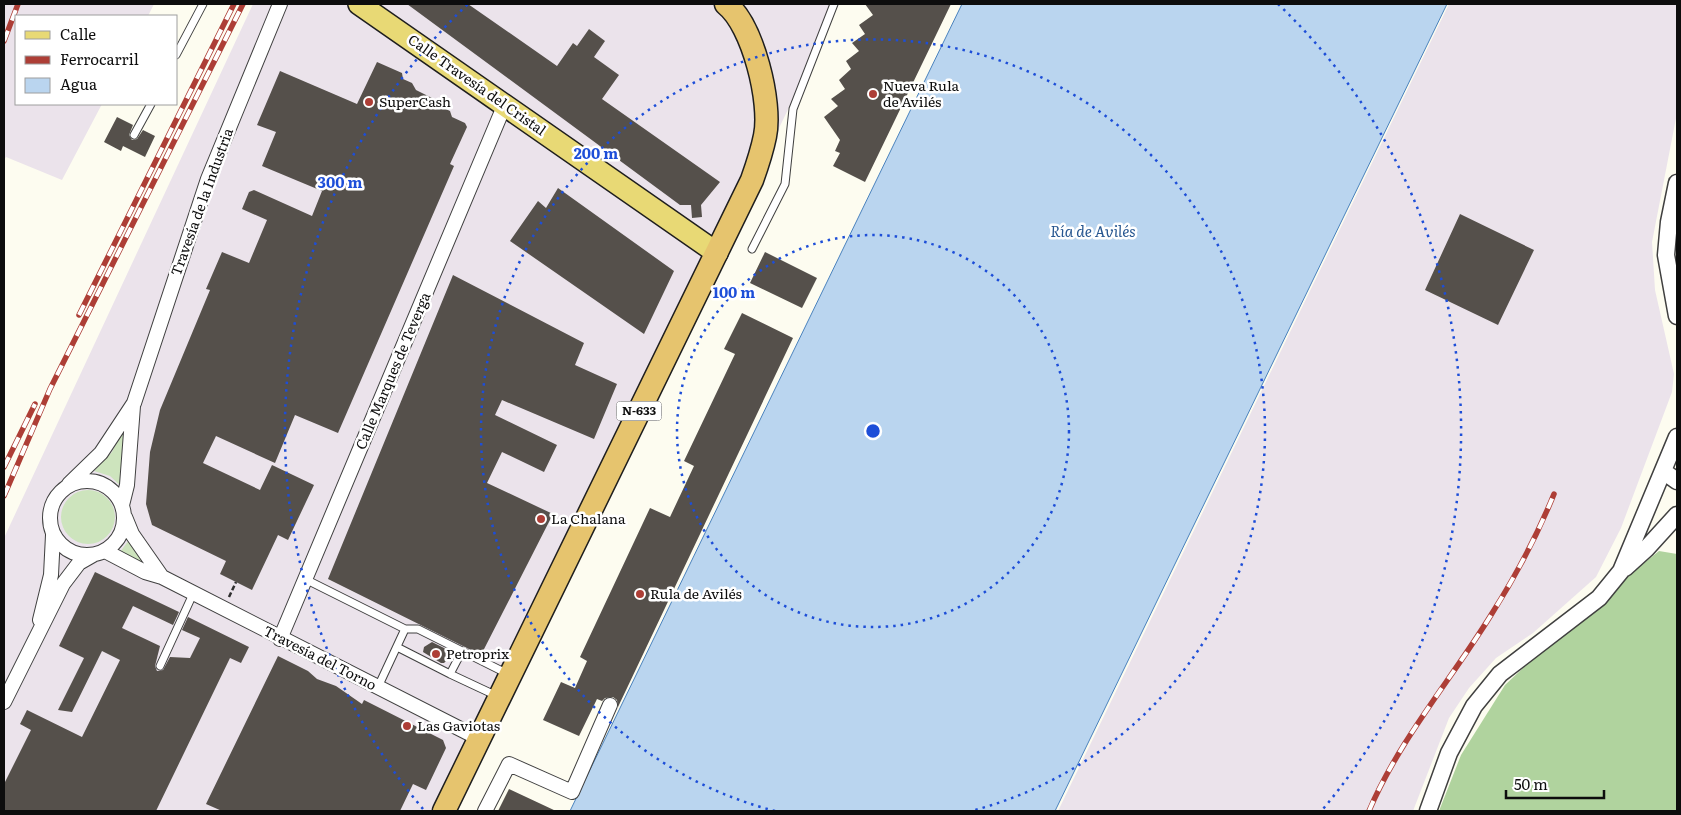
<svg xmlns="http://www.w3.org/2000/svg" width="1681" height="815" viewBox="0 0 1681 815" font-family="Literata,serif">
<rect width="100%" height="100%" fill="#fdfcf0"/>
<path fill="#ebe3eb" d="M4,4h150l-6,12h-132v88h86l-40,76 -56,-23 -2,3z
M253,4h586l-390,807h-445v-273z
M1449,4h228v109l-25,129 3,48 19,84 -2,18 -51,136 -25,49 -63,56 -37,25 -27,30 -20,30 -36,93h-355z"/>
<path fill="#cde4bd" d="M124,427v62l-14,-13 -16,-5 18,-19z
M61 517a27 27 0 1 1 54 0a27 27 0 1 1-54 0Z
M129,540l21,29 -30,-17z"/>
<path fill="#b0d39e" d="M1659,551l18,3v257h-238l22,-56 44,-70 80,-75z"/>
<path fill="#bad5ef" stroke="#4a82bd" d="M962,4h485l-392,807h-485z"/>
<path fill="#55504b" d="M407,4h61l89,62 16,-23 4,3 12,-17 16,12 -11,16 25,18 -17,24 118,83 -19,23 1,12 -10,1 -1,-13h-11z
M865,4h86l-86,178 -32,-16 7,-13 -5,-2 5,-11 -16,-23 14,-11 -7,-7 14,-10 -6,-9 12,-11 -5,-8 13,-10 -7,-8 13,-9 -6,-9 14,-10z
M377,62l25,11 1,6 9,4 4,7 16,8 3,6 15,7 2,6 13,6 2,4 -17,37 4,2 -116,267 -43,-18 -20,48 -59,-27 -13,27 57,27 12,-25 42,20 -26,55 -10,-5 -26,55 -32,-16 6,-13 -74,-36 -6,-21 4,-52 10,-42 50,-120 -4,-1 16,-37 27,11 18,-43 -25,-11 7,-17 5,-2 58,26 10,-25 -60,-25 14,-34 -19,-7 23,-54 77,33z
M117,117l16,8 -4,10 3,5 5,-1 6,-9 12,6 -10,21 -22,-11 -2,5 -17,-9z
M558,188l116,83 -30,63 -134,-93 28,-40 8,7z
M1460,214l74,36 -36,75 -73,-35z
M765,252l52,26 -15,30 -52,-25z
M453,275l131,68 -9,22 42,19 -23,55 -92,-39 -7,15 62,30 -13,27 -42,-20 -15,31 66,31 -72,141 -153,-76z
M742,313l51,25 -175,369 -1,-7 -4,-3 -8,1 -3,3 -5,-2 -18,37 -36,-16 18,-38 14,6 12,-27 -7,-4 70,-149 20,9 24,-51 -10,-5 51,-107 -11,-5z
M95,572l84,40 -6,13 -40,-19 -11,22 38,18 -5,20 2,5 6,-1 7,-13 20,1 10,-20 -18,-8 6,-13 61,30 -8,16 -11,-5 -74,153h-152v-27l27,-54 -11,-6 7,-14 55,27 38,-77 -18,-9 -30,61 -14,-2 26,-52 -25,-12z
M432,642l16,8v9l-4,4h-3l-18,-11 1,-5z
M278,656l30,15 9,8 19,7 26,18 2,-4 79,40 3,8 -20,42 -13,-6 -13,27h-178l-16,-7z
M509,789l47,22h-58z"/>
<g fill="none" stroke-linecap="round" stroke-linejoin="round">
<defs>
<path id="service" d="M176,55l27,-51
M134,135l17,-31
M752,249l33,-65 8,-75 41,-105
M305,579l100,50h13l90,45
M397,647l53,27
M462,651l-12,23 47,22
M160,666l33,-72
M378,687l27,-58"/>
<path id="minor" d="M50 518a37 37 0 1 1 74 0a37 37 0 1 1-74 0Z
M69,484l32,-31 33,-50 74,-224 72,-175
M122,505l5,-20 6,-79
M125,517l7,17 30,43
M105,551l40,21 17,5 318,162
M40,620l11,-45 2,-40
M280,639l225,-535
M4,702l59,-118 16,-21 14,-8
M485,811l24,-47 63,28 38,-87"/>
<path id="tertiary" d="M1677,183l-8,39 -3,33 11,61
M1663,471l14,10
M1625,568l21,-19 31,-34
M1428,811l21,-58 25,-47 26,-32 99,-76 22,-27 56,-134"/>
<path id="primary" d="M359,4l358,249"/>
<path id="trunk" d="M444,811l308,-631c5,-14 10,-29 13,-44 7,-33 -12,-111 -39,-132"/>
</defs>
<use href="#service" stroke="#404040" stroke-width="9"/>
<use href="#minor" stroke="#404040" stroke-width="16"/>
<use href="#tertiary" stroke="#404040" stroke-width="19"/>
<use href="#primary" stroke="#1e1e1e" stroke-width="24"/>
<use href="#trunk" stroke="#1e1e1e" stroke-width="25"/>
<path stroke="#2f2f2f" stroke-width="2.5" stroke-dasharray="5 2.5" stroke-linecap="butt" d="M229,597l7,-15"/>
<use href="#service" stroke="#fff" stroke-width="7"/>
<use href="#minor" stroke="#fff" stroke-width="14"/>
<use href="#tertiary" stroke="#fff" stroke-width="16"/>
<use href="#primary" stroke="#e8d975" stroke-width="21"/>
<use href="#trunk" stroke="#e6c46e" stroke-width="22"/>
<defs>
<path id="rail" d="M4,41l14,-37
M79,315l155,-311
M4,467l31,-63
M4,496l46,-107 193,-385
M1369,811c30,-71 82,-131 122,-196 24,-38 46,-79 63,-121"/>
</defs>
<use href="#rail" stroke="#ad3e36" stroke-width="5.5"/>
<use href="#rail" stroke="#fff" stroke-width="4" stroke-dasharray="11" stroke-linecap="butt"/>
</g>
<g fill="none" stroke="#1d4ed8" stroke-width="2.5" stroke-dasharray="2.5 5">
<circle cx="873" cy="431" r="196"/>
<path d="M775 811A392 392 0 1 1 971 811"/>
<path d="M423 809A588 588 0 0 1 468 4M1278 4A588 588 0 0 1 1323 809"/>
</g>
<g fill="#ad3e36" stroke="#fff" stroke-width="2">
<circle cx="873" cy="94" r="5"/>
<circle cx="369" cy="102" r="5"/>
<circle cx="541" cy="519" r="5"/>
<circle cx="640" cy="594" r="5"/>
<circle cx="436" cy="654" r="5"/>
<circle cx="407" cy="726" r="5"/>
</g>
<g text-anchor="middle" stroke-width="5" stroke-linejoin="round" paint-order="stroke">
<rect fill="#fff" stroke="#565656" stroke-width="1" x="616.5" y="401.5" width="45" height="19" rx="4"/>
<g font-size="12" font-weight="bold" fill="#0d0d0d">
<text x="639" y="415">N-633</text>
</g>
<g font-size="14" fill="#0d0d0d" stroke="#fff">
<text transform="translate(477 85) rotate(35)" y="5">Calle Travesía del Cristal</text>
<text transform="translate(202 202) rotate(-70)" y="5">Travesía de la Industria</text>
<text transform="translate(393 371) rotate(-67)" y="5">Calle Marques de Teverga</text>
<text transform="translate(320 658) rotate(27)" y="5">Travesía del Torno</text>
</g>
<g font-size="14" fill="#0d0d0d" stroke="#fff" text-anchor="start">
<text x="883" y="91">Nueva Rula<tspan x="883" dy="16">de Avilés</tspan></text>
<text x="379" y="107">SuperCash</text>
<text x="551" y="524">La Chalana</text>
<text x="650" y="599">Rula de Avilés</text>
<text x="446" y="659">Petroprix</text>
<text x="417" y="731">Las Gaviotas</text>
</g>
<g font-size="15" font-style="italic" fill="#265690" stroke="#fff">
<text x="1093" y="237">Ría de Avilés</text>
</g>
</g>
<circle cx="873" cy="431" r="8" fill="#1d4ed8" stroke="#fff" stroke-width="2.5"/>
<g font-size="15" text-anchor="middle" font-weight="bold" fill="#1d4ed8" stroke="#fff" stroke-width="5" stroke-linejoin="round" paint-order="stroke">
<text x="596" y="159">200 m</text>
<text x="340" y="188">300 m</text>
<text x="734" y="298">100 m</text>
</g>
<rect width="1681" height="815" fill="none" stroke="#0d0d0d" stroke-width="10"/>
<rect x="15" y="15" width="162" height="90" fill="#ffffff" stroke="#9e9e9e"/>
<rect x="25" y="31" width="25" height="8" fill="#e8d975" stroke="#9e9e9e"/>
<text x="60" y="40" font-size="15" fill="#0d0d0d">Calle</text>
<rect x="25" y="56" width="25" height="8" fill="#ad3e36" stroke="#9e9e9e"/>
<text x="60" y="65" font-size="15" fill="#0d0d0d">Ferrocarril</text>
<rect x="25" y="78" width="25" height="15" fill="#bad5ef" stroke="#9e9e9e"/>
<text x="60" y="90" font-size="15" fill="#0d0d0d">Agua</text>
<path d="M1506 790v8h98v-8" fill="none" stroke="#0d0d0d" stroke-width="2.5"/>
<text x="1514" y="790" font-size="15" fill="#0d0d0d" stroke="#ffffff" stroke-width="4" paint-order="stroke">50 m</text>
</svg>
